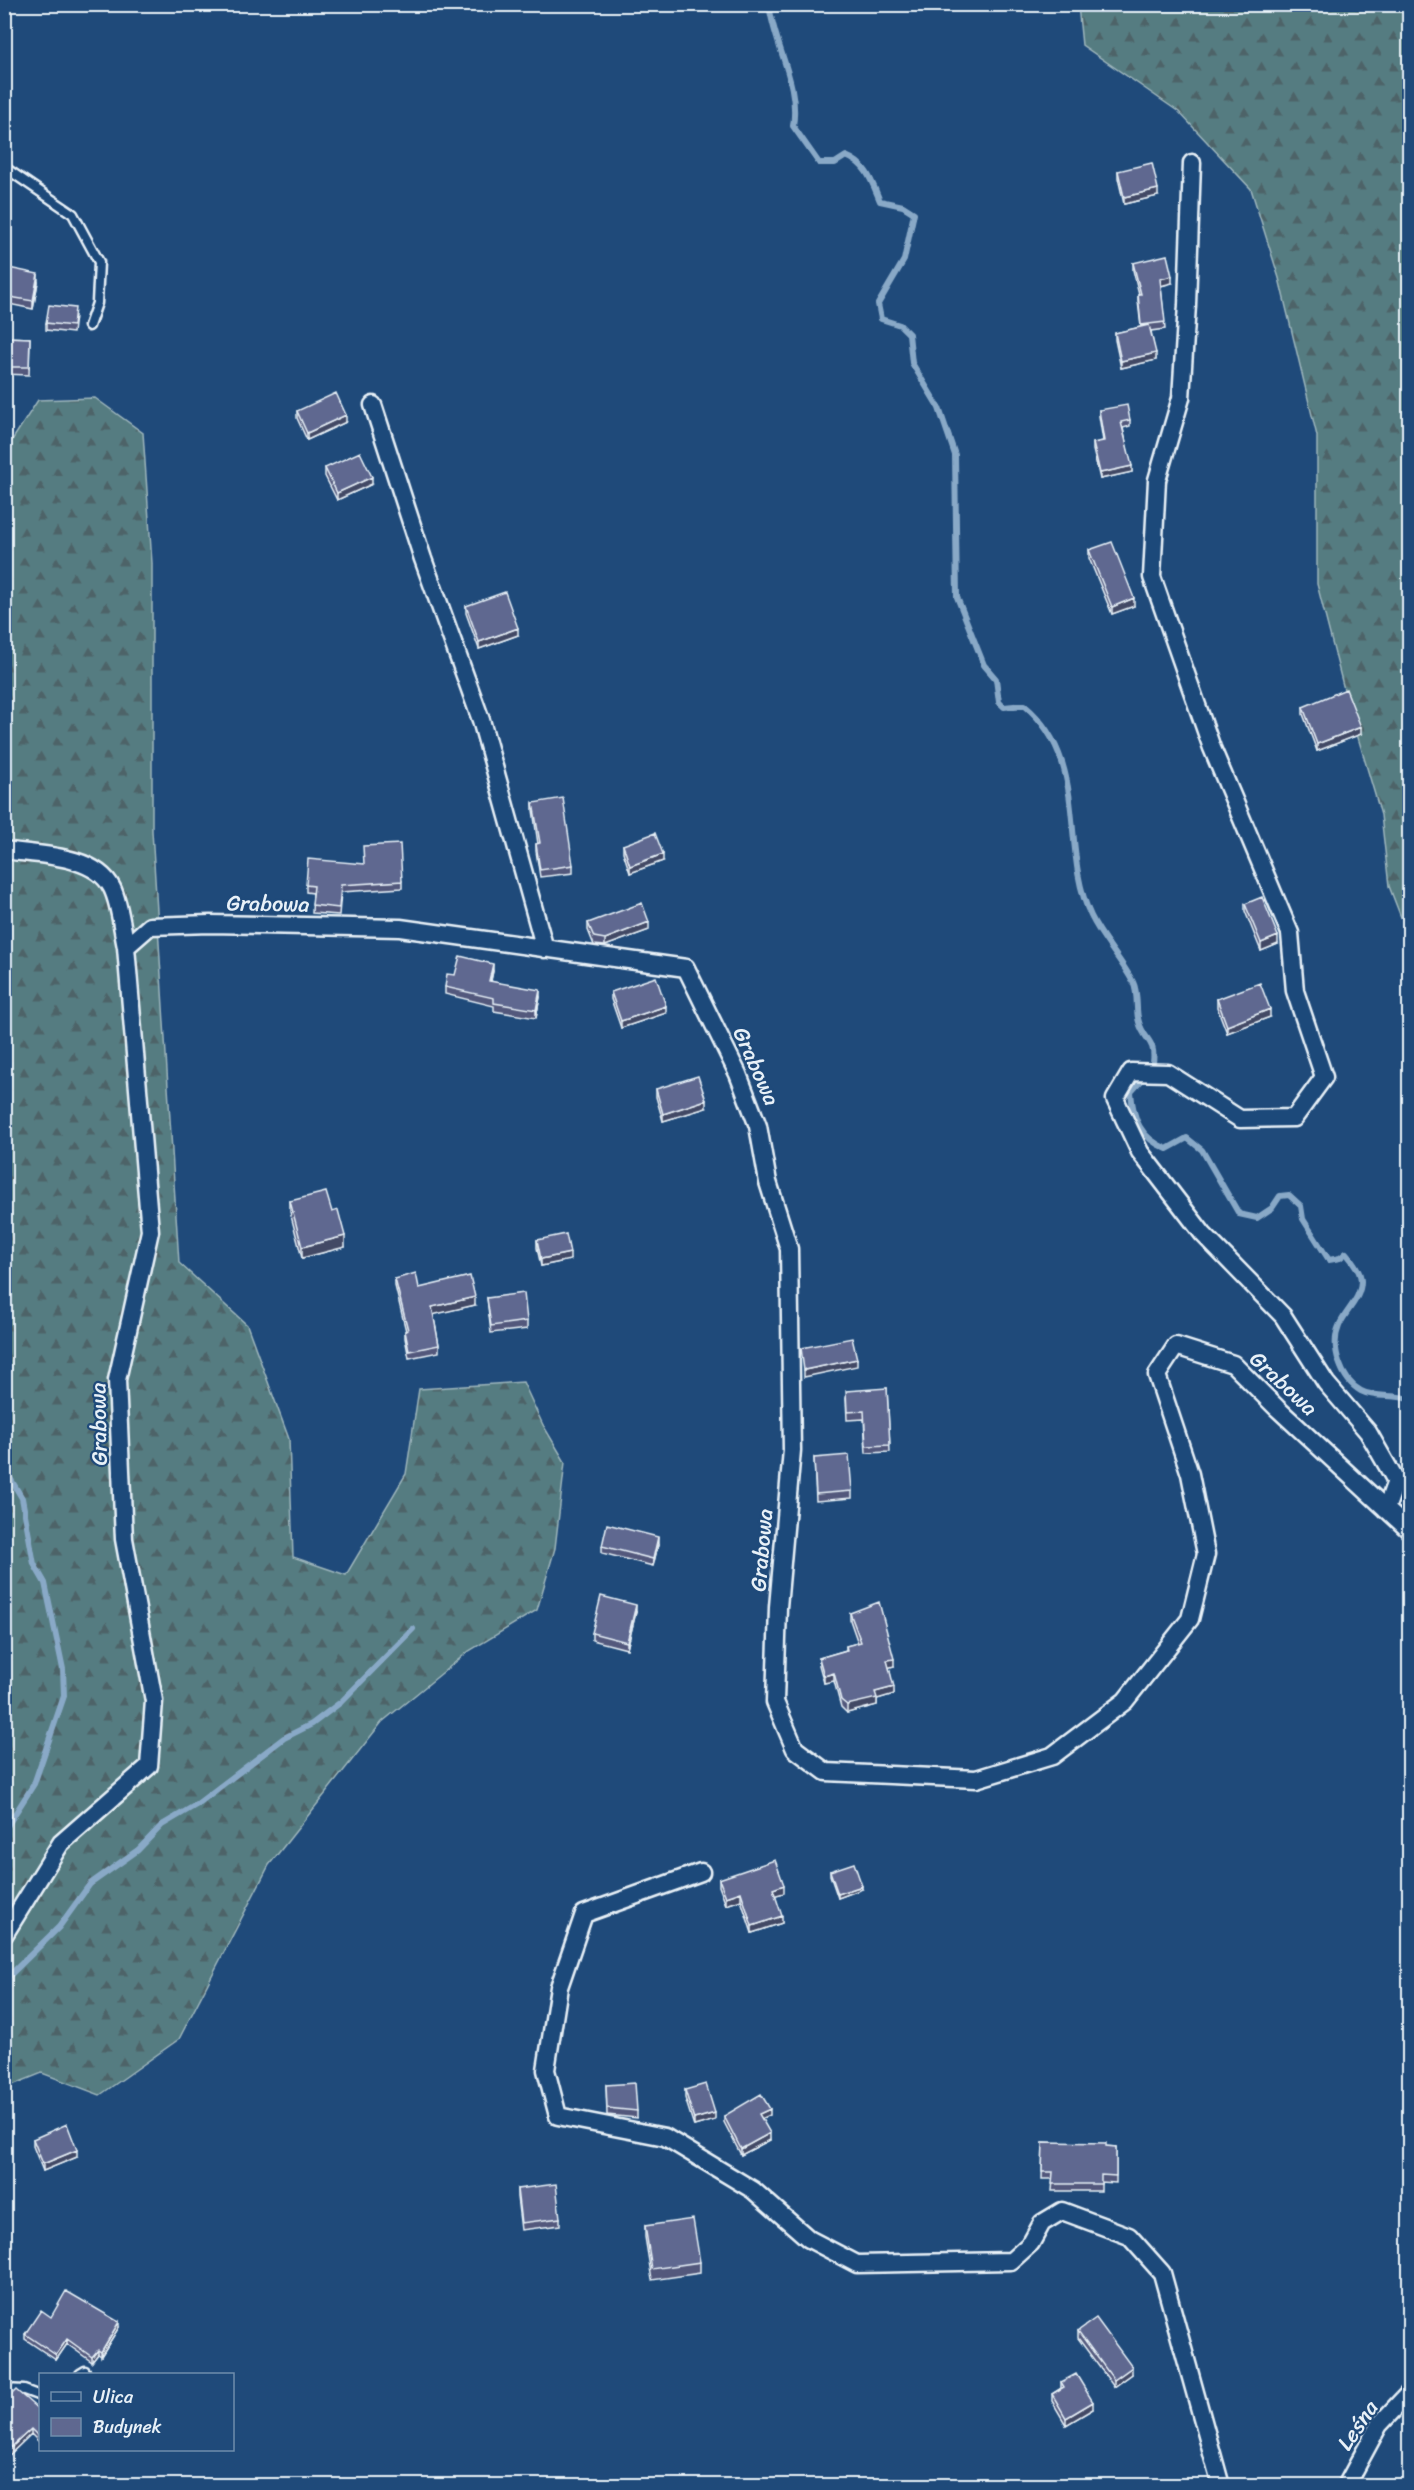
<svg xmlns="http://www.w3.org/2000/svg" width="1414" height="2490" viewBox="0 0 1414 2490" font-family="Sriracha,sans-serif">
<defs>
<pattern id="forest-firs" width="22" height="20" patternUnits="userSpaceOnUse" patternTransform="scale(1.5)"><rect width="22" height="20" fill="#547b81"/><path d="M5 1l3.5 6h-7zM16 11l3.5 6h-7z" fill="#4e6468"/></pattern>
</defs>
<rect width="100%" height="100%" fill="#1f4a7a"/>
<filter id="ink" filterUnits="userSpaceOnUse"><feTurbulence type="fractalNoise" baseFrequency=".0167" numOctaves="2"/><feDisplacementMap in="SourceGraphic" scale="12" xChannelSelector="R" yChannelSelector="G"/><feConvolveMatrix kernelMatrix="1 2 1 2 8 2 1 2 1" color-interpolation-filters="sRGB"/></filter>
<g filter="url(#ink)">
<path fill="url(#forest-firs)" stroke="#9eb6bc" stroke-width="1.5" d="M1078,5h331v933l-20,-52 -8,-71 -35,-118 -29,-113v-148l-38,-158 -28,-89 -72,-77 -97,-67z
M95,398l48,35 9,130v268l27,432 68,62 42,114 4,118 53,18 60,-101 13,-85 104,-7 20,43 22,37 -10,86 -18,62 -68,41 -87,71 -113,143 -90,174 -79,56 -58,-22 -37,15v-1637l33,-51z"/>
<g fill="none" stroke-linecap="round" stroke-linejoin="round">
<path stroke="#89a9c7" stroke-width="6" d="M769,4c5,42 31,79 24,122l26,37h16l11,-7c21,8 26,26 34,45l23,5 11,7 -10,47 -26,44 3,15 19,6 9,9 3,29 27,45 16,47 2,142 27,68 12,14 3,23 5,5 20,-2c67,55 35,144 67,211 11,23 30,43 42,66 6,12 2,28 6,40 5,19 17,17 14,41
M1142,1080l-11,12c2,27 9,46 36,57l20,-11 15,12 37,64 18,4 15,-10 8,-12 9,-1 12,11 2,13 26,41 11,-2 6,-5c6,7 15,18 15,28 0,18 -15,29 -22,45 -9,21 2,54 22,65 15,8 37,2 49,9
M4,1468l18,30 12,66 11,19 18,86 1,27 -30,88 -30,47
M4,1981l55,-54 31,-43 48,-34 24,-25 34,-20 88,-67 28,-14 29,-22 72,-73
M1408,2486l2,-3"/>
<defs>
<path id="lane" d="M4,167l69,47 26,48 -2,41 -8,23
M80,2374l5,-3
M4,2389l20,1 16,6"/>
<path id="street" d="M1192,163l-5,142 -6,93 -24,82 -5,97 60,171 78,185 5,58 29,86 -30,41 -54,1 -72,-46 -37,-1 -16,27 25,53 63,82 80,82 43,67 42,49 28,49 -10,28
M373,405l50,154 58,161 64,229
M4,850c32,5 91,4 108,38 8,16 10,41 14,59
M701,1872l-117,42 -25,73 -13,83 12,46 107,21 88,53 56,49 48,25 154,-3 20,-18 11,-20 20,-12 67,25 33,37 59,213
M4,1935l57,-92 88,-77 5,-65 -30,-162 -7,-159 33,-149 -24,-284 24,-21 60,-2 190,4 286,40 52,106 20,52 10,56 21,67 3,201 -14,157 -3,95 20,47 31,23 150,7 76,-23 73,-55 65,-82 16,-65 -16,-80 -33,-99 19,-29 57,18 44,44 133,123
M1346,2486l33,-61 31,-33"/>
</defs>
<use href="#lane" stroke="#e8f1f8" stroke-width="13"/>
<use href="#street" stroke="#e8f1f8" stroke-width="21"/>
<use href="#lane" stroke="#1f4a7a" stroke-width="8"/>
<use href="#street" stroke="#1f4a7a" stroke-width="16"/>
</g>
<path fill="#52597c" stroke="#e8f1f8" stroke-width="1.5" d="M1118,171l40,25 -34,8 -6,-26z
M1133,263l39,20 -11,3 4,43 -14,2 5,29 -35,8 -6,-28v-7l26,-6 -3,-26v-7h1l-6,-24z
M4,267l34,15 -5,27 -29,-6z
M75,316l-2,17 -27,-3v-7z
M4,337l26,1 -1,37 -25,-1z
M1099,410l31,10v6l-7,2 9,44 -32,7 -7,-29v-7l10,-2 -4,-25z
M297,411l49,11 -39,18 -10,-22z
M325,468l47,16 -35,16 -12,-24z
M1089,550l45,56 -22,8 -23,-56z
M466,606l52,29 -39,14 -13,-36z
M1303,707l58,27 -44,17 -14,-37z
M533,803l40,62v8l-33,4 -4,-26v-7h2l-5,-34z
M623,845l40,16 -33,12 -7,-21z
M402,881v7l-61,4 -2,23 -27,-2 1,-20 -7,-1v-7z
M1245,904l33,40 -17,7 -16,-40z
M588,923l61,7 -44,16 -11,-1 -6,-15z
M493,971l-2,10 49,16 -4,21 -42,-7v-5l-49,-12v-7l10,-12z
M611,992l55,21 -45,15 -10,-29z
M1217,999l53,18 -43,16 -10,-26z
M656,1089l50,19 -43,13 -7,-24z
M290,1201l42,11 13,35 -43,11 -12,-46z
M537,1240l33,20 -29,6 -4,-18z
M395,1279l24,9 56,17 -42,9 6,31v7l-30,6 -4,-20v-7h1l-11,-45z
M487,1298l40,23v8l-36,4z
M887,1388l3,64 -24,1 -2,-34 -17,1 -1,-22z
M814,1458l38,33v7l-36,3z
M658,1545l-5,21 -51,-13v-7z
M636,1612l-9,37 -35,-9v-7z
M850,1613l44,53 -5,1 5,27 -17,5v6l-30,8 -6,-6 -7,-26 -10,2 -5,-18v-7l27,-8v-4l12,-3 -8,-23z
M830,1871l32,18 -24,9 -8,-23z
M719,1879l65,14 -9,2 7,28 -30,10 -11,-33 -15,5 -7,-19z
M606,2085l31,26v7l-30,-3z
M685,2090l30,30 -21,6 -9,-28z
M770,2115l-8,4 8,21 -29,15 -17,-33v-6z
M33,2139l44,18 -34,14 -10,-25z
M1043,2142l73,5v36l-15,-1v9h-49l1,-12h-11z
M517,2189l43,29v7l-39,5 -4,-33z
M645,2226l55,36v11l-48,7 -7,-43z
M51,2317l68,10 -18,29 -3,-2 -6,8 -25,-18 -11,16 -31,-21v-5z
M1078,2331l54,43 -18,13 -36,-49z
M1061,2382l32,27 -27,16 -14,-24v-7l9,-6z
M40,2409v34l-9,-9 -27,26z"/>
<path fill="#424965" stroke="#e8f1f8" stroke-width="1.5" d="M1158,189v7l-34,8v-7z
M38,274v8l-5,27v-8z
M1172,276v7l-12,3v-7z
M1156,353v7l-35,8v-7z
M346,415v7l-39,18v-7z
M1132,466v6l-32,7v-6z
M372,477v7l-35,16v-7z
M1134,598v8l-22,8v-7z
M518,628v7l-39,14v-7z
M1361,727v7l-44,17v-7z
M663,854v7l-33,12v-7z
M649,922v8l-44,16v-7z
M1278,936v8l-17,7v-8z
M493,964v7l-4,17v-7z
M540,990v7l-4,21v-8z
M666,1006v7l-45,15v-7z
M1270,1009v8l-43,16v-7z
M706,1100v8l-43,13v-7z
M345,1236v11l-43,11v-11z
M570,1253v7l-29,6v-7z
M475,1297v8l-43,10v-8z
M857,1359v7l-53,11v-7z
M658,1537v8l-5,21v-7z
M636,1605v7l-9,37v-7z
M894,1659v7l-7,2v-8z
M834,1673v8l-10,2v-7z
M894,1687v7l-17,5v6l-30,8v-8l28,-13z
M784,1885v8l-11,3v-7z
M862,1886v3l-24,9v-4z
M741,1892v8l-15,5v-8z
M782,1916v7l-30,10v-7z
M770,2109v6l-11,5v-6z
M715,2113v7l-21,6v-7z
M770,2133v7l-29,15v-6z
M77,2150v7l-34,14v-7z
M119,2322v5l-18,29v-4z
M67,2339v5l-11,16v-5z
M98,2350v4l-6,8v-5z
M1132,2367v7l-18,13v-7z
M1093,2402v7l-27,16v-7z
M31,2429v5l-27,26v-6z"/>
<path fill="#5f6890" stroke="#e8f1f8" stroke-width="1.5" d="M1152,163l6,26 -34,8 -6,-26z
M1167,255l5,21 -12,3 5,43 -24,3 -3,-31h3l-8,-31z
M4,267l34,7 -5,27 -29,-5z
M49,305l26,3 -2,18 -27,-3z
M1149,325l7,28 -35,8 -6,-28z
M4,337l26,1 -1,29h-25z
M336,393l10,22 -39,18 -10,-22z
M1127,405l3,15 -9,2 11,44 -32,7 -7,-30 11,-2 -5,-31z
M360,452l12,25 -35,16 -12,-25z
M1112,542l22,56 -22,9 -23,-57z
M505,592l13,36 -39,14 -13,-36z
M1346,689l15,38 -44,17 -14,-37z
M563,798l10,67 -33,5 -4,-26 4,-1 -7,-40z
M655,833l8,21 -33,12 -7,-21z
M400,844l2,37 -61,4 -2,23 -27,-3 2,-19 -8,-1 2,-26 56,5 -1,-18z
M1262,897l16,39 -17,7 -16,-39z
M642,903l7,19 -44,17 -11,-2 -6,-14z
M460,956l33,8 -4,17 51,9 -4,20 -42,-7v-5l-49,-11 2,-13 8,1z
M656,977l10,29 -45,15 -10,-29z
M1260,983l10,26 -43,17 -10,-27z
M698,1076l8,24 -43,14 -7,-25z
M326,1192l6,20 6,-2 7,26 -43,11 -12,-46z
M566,1234l4,19 -29,6 -4,-19z
M416,1273l3,15 51,-12 5,21 -43,10 7,38 -30,6 -4,-20 3,-1 -13,-51z
M524,1293l3,28 -36,5 -4,-28z
M852,1338l5,21 -53,11 -3,-22z
M887,1388l3,57 -24,1 -2,-35 -17,1 -1,-21z
M849,1455l3,36 -36,3 -2,-36z
M607,1524l51,13 -5,22 -51,-13z
M601,1596l35,9 -9,37 -35,-9z
M879,1602l15,57 -7,1 7,27 -19,5 2,6 -30,7 -6,-5 -7,-27 -10,3 -5,-18 28,-8 -1,-4 15,-4 -11,-29z
M775,1860l9,25 -11,4 9,27 -30,10 -11,-34 -15,5 -7,-18z
M854,1863l8,23 -24,8 -8,-23z
M635,2083l2,28 -30,-3 -1,-23z
M706,2084l9,29 -21,6 -9,-29z
M761,2094l9,15 -11,5 11,19 -29,16 -17,-33z
M67,2124l10,26 -34,14 -10,-25z
M1043,2142l63,1v3l10,1v29l-15,-1v9h-49l1,-12h-11z
M556,2184l4,34 -39,5 -4,-34z
M693,2219l7,43 -48,7 -7,-43z
M66,2291l53,31 -18,30 -3,-2 -6,7 -25,-18 -11,16 -31,-21 16,-24 10,7z
M1096,2318l36,49 -18,13 -36,-49z
M1076,2374l17,28 -27,16 -14,-24 12,-7 -3,-5z
M16,2390l23,20 1,-1v29l-9,-9 -27,25v-52z"/>
</g>
<g text-anchor="middle" stroke-width="4.5" stroke-linejoin="round" paint-order="stroke">
<g font-size="22" fill="#e8f1f8" stroke="#1f4a7a">
<text transform="translate(268 903) rotate(1)" y="8">Grabowa</text>
<text transform="translate(757 1066) rotate(66)" y="8">Grabowa</text>
<text transform="translate(1284 1383) rotate(43)" y="8">Grabowa</text>
<text transform="translate(98 1424) rotate(-91)" y="8">Grabowa</text>
<text transform="translate(761 1550) rotate(-85)" y="8">Grabowa</text>
<text transform="translate(1357 2425) rotate(-56)" y="8">Leśna</text>
</g>
</g>
<rect width="1414" height="2490" fill="none" stroke="#1f4a7a" stroke-width="24"/>
<rect x="12" y="12" width="1390" height="2466" fill="none" stroke="#e8f1f8" stroke-width="2" filter="url(#ink)"/>
<rect x="39" y="2373" width="195" height="78" fill="#1f4a7a" stroke="#6f8dac" stroke-width="1.5"/>
<rect x="51" y="2392" width="30" height="9" fill="#1f4a7a" stroke="#6f8dac" stroke-width="1.5"/>
<text x="93" y="2403" font-size="18" fill="#e8f1f8">Ulica</text>
<rect x="51" y="2418" width="30" height="18" fill="#5f6890" stroke="#6f8dac" stroke-width="1.5"/>
<text x="93" y="2433" font-size="18" fill="#e8f1f8">Budynek</text>
</svg>
